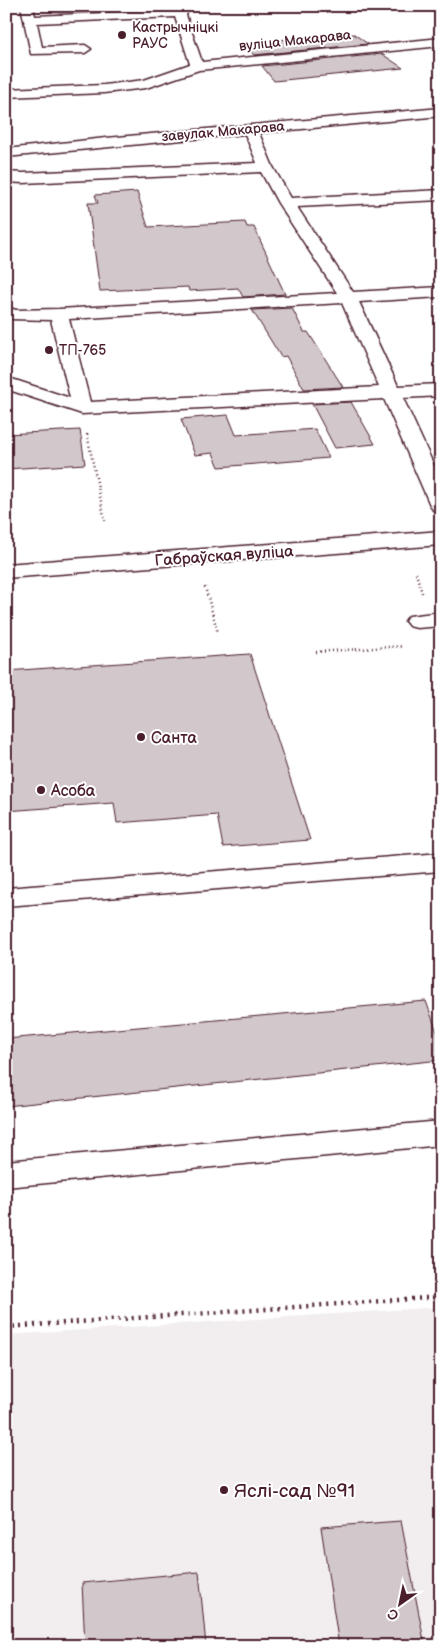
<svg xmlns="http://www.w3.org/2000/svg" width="447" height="1652" viewBox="0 0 447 1652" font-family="'Balsamiq Sans',sans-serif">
<rect width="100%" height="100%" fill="#fff"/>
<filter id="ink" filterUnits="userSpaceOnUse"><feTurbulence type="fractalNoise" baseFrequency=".02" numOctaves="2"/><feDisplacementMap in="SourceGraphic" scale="10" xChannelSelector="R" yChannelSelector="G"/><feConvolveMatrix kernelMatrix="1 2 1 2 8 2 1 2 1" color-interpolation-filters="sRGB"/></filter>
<g filter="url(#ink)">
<path fill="#f2eeef" d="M441,1307v339h-435v-311z"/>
<path fill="#d2c7cb" stroke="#4a1f2b" d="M354,34l14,10 -114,11 -8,-9 10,-1 -3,-3z
M382,54l21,14 -129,13 -12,-15z
M137,192l11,35 97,-5 2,5h7l31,67 -42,3 -5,-9 -49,3 -1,-4 -88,4 -12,-88h10l-3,-8z
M292,308l12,24h4l35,55 -39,2 -18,-33 -5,1 -29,-47z
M351,402l24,42 -40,4 -23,-44z
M228,415l8,20 79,-6 14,29 -110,9 -6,-14 -18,2 -14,-36z
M80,430l5,34 -79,5v-35z
M250,654l60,186 -87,7 -6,-32 -100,8 -3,-20 -108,8v-140z
M426,1001l15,42v17l-435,46v-67z
M401,1521l24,125h-86l-18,-119z
M199,1572l7,74h-121l-3,-63z"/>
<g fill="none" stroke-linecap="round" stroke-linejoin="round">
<defs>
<path id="minor" d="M21,6h12l2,10 137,-6 -1,-4h12l4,7 -1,2 16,47 239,-24v8l-242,24 -53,18 -42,5 -98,4v-8l98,-4 40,-5 46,-16 -15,-47 -138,6 5,24 43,-2 6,4 -6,4 -54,1z
M441,108v8l-182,17 14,34 18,31 150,-8v10l-144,7 56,85 88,-5v10l-82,5 39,84 43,-2v12l-38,2 38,83v30l-8,-1 -3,-5 -46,-106 -302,15 -76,-25v-12l64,21 -19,-78 -42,-1 -3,-1v-11l10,3 43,-1 278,-16 -59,-90 -17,-31 -238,11 -17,-1v-10l17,1 234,-10 -12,-29 -239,23v-8l100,-11zM342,303l37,84 -289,15 -21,-83z
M441,612v14l-24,2 -8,-2 -4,-5 4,-5z
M441,853v18l-435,35v-18z
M441,1121v24l-435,42v-26z"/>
<path id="major" d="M441,531v14l-435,33v-14z"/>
</defs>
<use href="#minor" stroke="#4a1f2b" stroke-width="3"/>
<use href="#major" stroke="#4a1f2b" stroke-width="3"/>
<path stroke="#4a1f2b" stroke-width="2.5" stroke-dasharray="1 3" stroke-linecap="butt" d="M87,434l18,87
M416,573l6,20
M205,587l13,46
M316,652l87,-6"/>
<path stroke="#4a1f2b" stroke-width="4.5" stroke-dasharray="2 5" stroke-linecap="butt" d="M6,1327l435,-30"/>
<use href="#minor" fill="#fff" fill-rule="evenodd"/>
<use href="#major" fill="#fff" fill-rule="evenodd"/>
</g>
</g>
<g fill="#4a1f2b" stroke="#fff" stroke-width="2">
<circle cx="122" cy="35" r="5"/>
<circle cx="49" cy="350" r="5"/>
<circle cx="141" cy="737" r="5"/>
<circle cx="41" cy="790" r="5"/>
<circle cx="224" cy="1490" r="5"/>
</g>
<g text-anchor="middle" stroke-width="4" stroke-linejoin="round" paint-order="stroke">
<g font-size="14" fill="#4a1f2b" stroke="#fff" text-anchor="start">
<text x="132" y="32">Кастрычніцкі<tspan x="132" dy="16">РАУС</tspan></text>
<text x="59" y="355">ТП-765</text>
</g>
<g font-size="14" fill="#4a1f2b" stroke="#fff">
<text transform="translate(295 40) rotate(-6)" y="5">вуліца Макарава</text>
<text transform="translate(223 131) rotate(-5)" y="5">завулак Макарава</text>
</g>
<g font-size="16" fill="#4a1f2b" stroke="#fff">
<text transform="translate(224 555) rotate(-4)" y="6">Габраўская вуліца</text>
</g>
<g font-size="16" fill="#4a1f2b" stroke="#fff" text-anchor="start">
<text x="151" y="743">Санта</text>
<text x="51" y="796">Асоба</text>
</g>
<g font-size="19" fill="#4a1f2b" stroke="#fff" text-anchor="start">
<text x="234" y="1497">Яслі-сад №91</text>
</g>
</g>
<rect width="447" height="1652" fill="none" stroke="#fff" stroke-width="25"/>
<rect x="12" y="12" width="422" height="1627" fill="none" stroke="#4a1f2b" stroke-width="2" filter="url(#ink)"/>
<g transform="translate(400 1604) rotate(213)" stroke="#ffffff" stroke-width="4" paint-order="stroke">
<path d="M0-4L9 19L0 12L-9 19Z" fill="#4a1f2b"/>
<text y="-8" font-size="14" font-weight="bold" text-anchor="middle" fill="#4a1f2b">С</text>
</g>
</svg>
